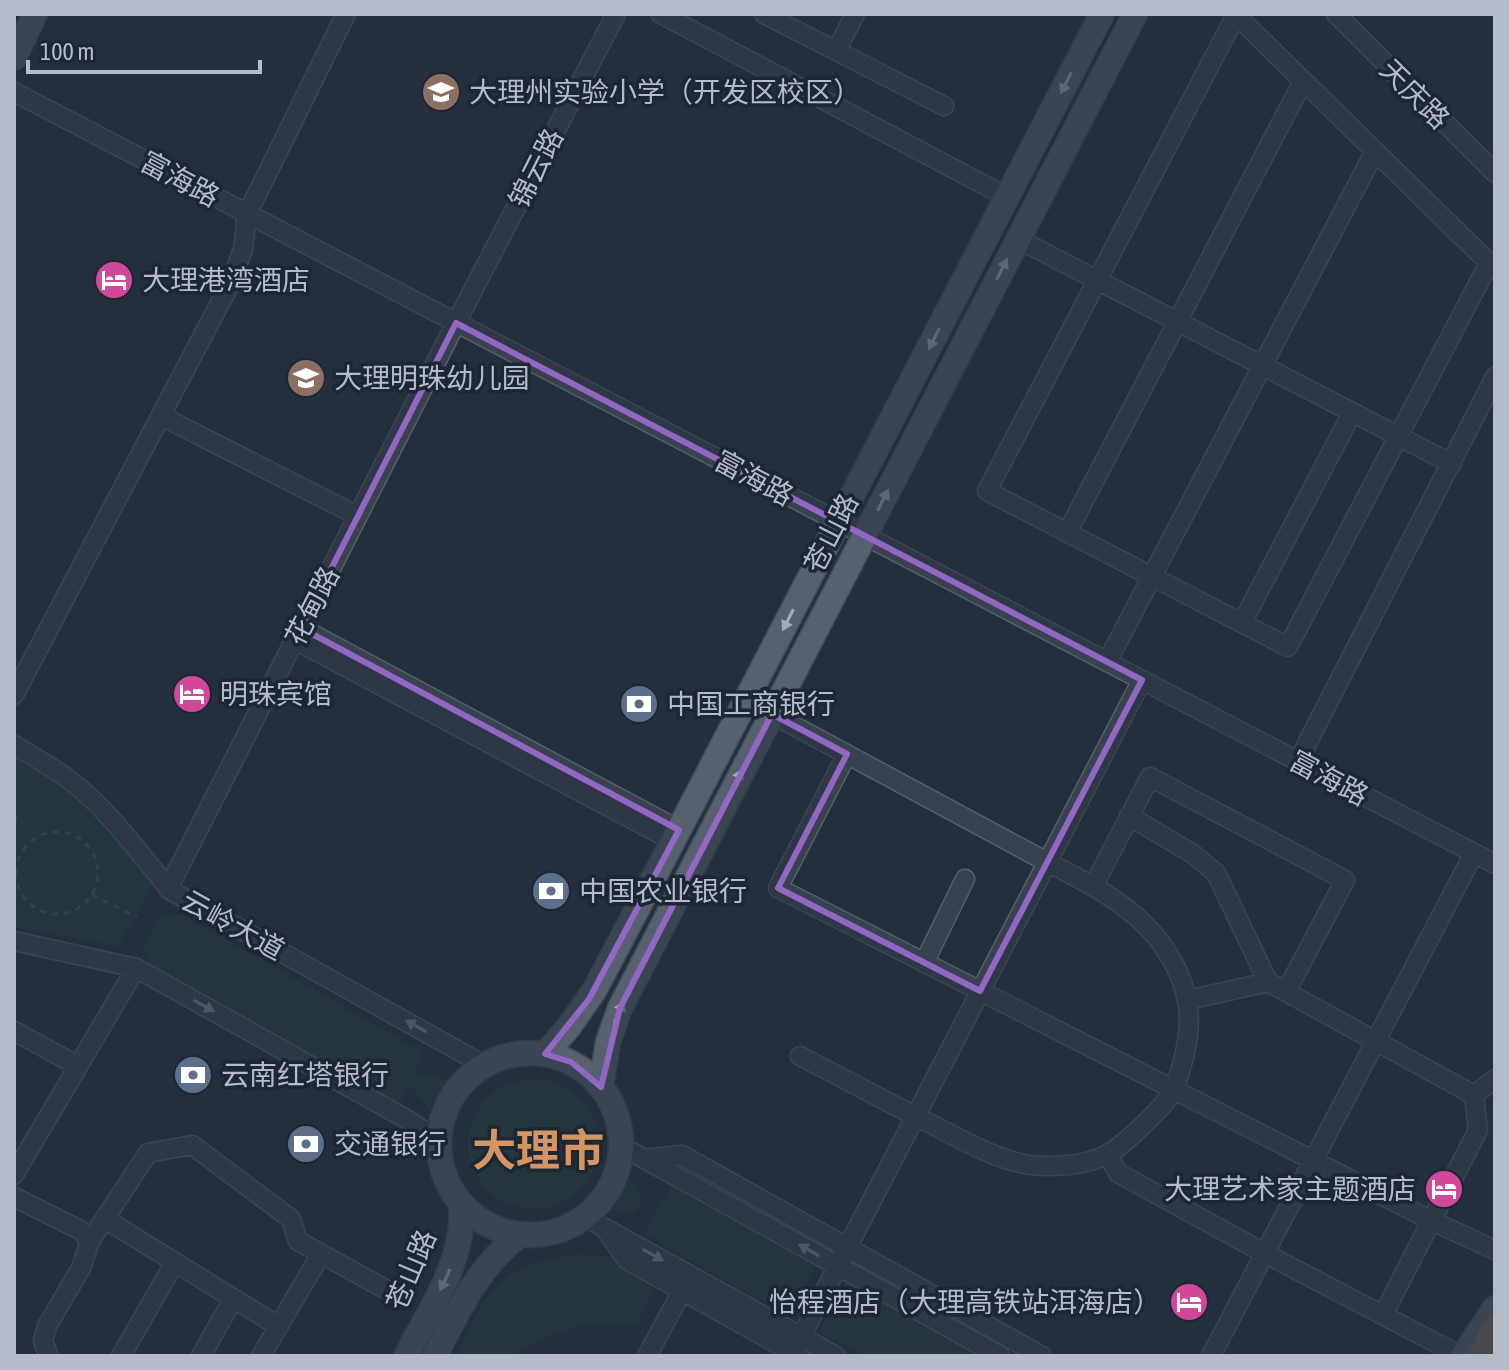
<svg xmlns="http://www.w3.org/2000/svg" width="1509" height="1370" viewBox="0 0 1509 1370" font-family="'Asap Condensed','Noto Sans SC',sans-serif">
<rect width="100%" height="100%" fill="#242f3e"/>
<path fill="#263c3f" d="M14,758l38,21 23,18 79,84 -35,65 -77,-13 -28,-7z
M183,915l240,137 -9,20 40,9 -19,36 -24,-31 -13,18 -246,-134 -9,-21 16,-32z
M468 1144a65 65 0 1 1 130 0a65 65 0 1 1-130 0Z
M629,1179l14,20 -8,13 -24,-2z
M673,1183l144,81 -30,51 -143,-81z
M580,1254l32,3 44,26 -19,41h-40l-20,3 -36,12 -28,17h-58c10,-18 19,-38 30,-56 20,-30 61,-43 95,-46z
M851,1274l145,82h-133l-44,-25z"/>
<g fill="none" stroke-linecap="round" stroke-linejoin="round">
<defs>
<path id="minor" d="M661,14l346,183
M764,14l180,92
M1336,14l159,159
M1236,15l253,248 -201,384 -301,-156z
M836,51l19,-37
M14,92l1481,772
M1018,239l434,225
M161,416l197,100
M1067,533l236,-452
M1242,623l110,-210
M301,628l378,202
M295,640l378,201
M1107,662l268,-511
M14,695l216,-411 13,-35 4,-35 99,-200
M772,714l275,148c44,22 93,47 120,90 25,39 27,73 14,116 -2,7 -4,17 -8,23 -11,18 -47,52 -65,63 -17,9 -41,12 -59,12 -41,1 -79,-22 -114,-40 -45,-22 -90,-47 -135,-70
M14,745c18,11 37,21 54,34 38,28 67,69 98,106l2,4 316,176
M847,754l-69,134 654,333 63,29
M1298,761l197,-384
M1129,816l64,38 23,19 52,109
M1094,885l56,-108 195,103 -59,112
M168,889l288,-566 160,-309
M14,941l122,27 272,152 19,13 11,19
M924,963l41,-84
M1188,1000l80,-18 206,113
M14,1031l64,35
M1474,1095l21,-16
M621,1146l379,210
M1107,1154l11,19 146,80 197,103
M644,1159l38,-4 360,201
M14,1175l122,-207
M14,1197l66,33 10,11
M585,1217l251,139
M105,1219l173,107
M608,1233l19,27 172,96
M1383,1315l95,-185 -4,-35
M49,1356l-6,-15 4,-15 34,-58 9,-27 58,-88 44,-8 99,74 7,22 87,48
M121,1356l54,-94
M201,1356l32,-57
M261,1356l60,-102
M647,1356l35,-65
M791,1356l351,-676
M1211,1356l263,-503"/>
<path id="major" d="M14,58l21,-44
M439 1144a91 91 0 1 1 182 0a91 91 0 1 1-182 0Z
M545,1054l23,-26 26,-37 79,-150 429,-827
M601,1087l7,-45 12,-34 515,-994
M406,1356c24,-46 60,-97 55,-151
M435,1356c23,-45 43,-90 85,-121
M1463,1356l32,-48"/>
<path id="highway" d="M1483,1356l12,-25"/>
</defs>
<use href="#minor" stroke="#565f6c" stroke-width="21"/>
<use href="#major" stroke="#414a57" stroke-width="27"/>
<use href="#highway" stroke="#434c59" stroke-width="31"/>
<path stroke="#44595c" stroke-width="3" stroke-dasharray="6 6" stroke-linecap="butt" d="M14,804l2,14 -2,18
M16 873a41 41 0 1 1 82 0a41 41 0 1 1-82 0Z
M92,895l45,22"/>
<use href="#minor" stroke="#38414e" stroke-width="18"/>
<use href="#major" stroke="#56606e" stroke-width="24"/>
<use href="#highway" stroke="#746855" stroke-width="28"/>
</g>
<defs><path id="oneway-solid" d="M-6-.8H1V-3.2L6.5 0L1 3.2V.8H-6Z" transform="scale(2)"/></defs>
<g fill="#a1aab7">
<use href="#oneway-solid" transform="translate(1066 83) rotate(117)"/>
<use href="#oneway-solid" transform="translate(1002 269) rotate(-63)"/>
<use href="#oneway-solid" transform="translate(934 339) rotate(117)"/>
<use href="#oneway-solid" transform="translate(883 500) rotate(-63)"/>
<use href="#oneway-solid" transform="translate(788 620) rotate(117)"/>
<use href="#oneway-solid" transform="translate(737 780) rotate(-63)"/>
<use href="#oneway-solid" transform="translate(619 1012) rotate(-66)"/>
<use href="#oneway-solid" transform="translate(445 1280) rotate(115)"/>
</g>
<g fill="#7c8592">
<use href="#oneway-solid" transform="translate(204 1006) rotate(29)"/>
<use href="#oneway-solid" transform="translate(416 1026) rotate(-151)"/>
<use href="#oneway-solid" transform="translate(809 1250) rotate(-151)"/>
<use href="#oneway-solid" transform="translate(653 1255) rotate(29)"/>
</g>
<path d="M0 0H1509V1370H0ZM456,323l686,357 -162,311 -202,-103 69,-134 -75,-40 -152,294 -19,79 -30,-25 -26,-8 44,-55 90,-169 -378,-202z" fill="#242f3e" fill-opacity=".55" fill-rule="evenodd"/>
<path fill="none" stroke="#9266c3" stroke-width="6" stroke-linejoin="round" d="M456,323l686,357 -162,311 -202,-103 69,-134 -75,-40 -152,294 -19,79 -30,-25 -26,-8 44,-55 90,-169 -378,-202z"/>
<defs>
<symbol id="school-disc" viewBox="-11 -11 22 22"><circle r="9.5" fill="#8d6e63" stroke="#1d2633"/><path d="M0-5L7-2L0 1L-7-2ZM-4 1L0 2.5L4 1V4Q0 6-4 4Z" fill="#fff"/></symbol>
<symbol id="hotel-disc" viewBox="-11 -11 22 22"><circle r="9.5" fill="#d1479c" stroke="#1d2633"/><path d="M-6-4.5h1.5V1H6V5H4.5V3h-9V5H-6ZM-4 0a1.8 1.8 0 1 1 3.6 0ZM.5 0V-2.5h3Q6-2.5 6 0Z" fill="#fff"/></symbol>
<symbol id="bank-disc" viewBox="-11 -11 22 22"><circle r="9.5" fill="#5c6f8a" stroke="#1d2633"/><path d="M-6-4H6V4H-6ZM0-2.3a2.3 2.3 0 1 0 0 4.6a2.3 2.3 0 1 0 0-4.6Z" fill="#fff"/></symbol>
</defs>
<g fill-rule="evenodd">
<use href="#school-disc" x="419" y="70" width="44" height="44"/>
<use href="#hotel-disc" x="92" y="258" width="44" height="44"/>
<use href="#school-disc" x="284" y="356" width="44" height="44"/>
<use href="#hotel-disc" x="170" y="672" width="44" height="44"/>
<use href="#bank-disc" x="617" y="682" width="44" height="44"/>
<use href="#bank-disc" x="529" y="869" width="44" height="44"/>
<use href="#bank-disc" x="171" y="1053" width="44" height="44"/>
<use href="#bank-disc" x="284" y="1122" width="44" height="44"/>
<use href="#hotel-disc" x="1422" y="1167" width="44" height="44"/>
<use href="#hotel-disc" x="1167" y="1280" width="44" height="44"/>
</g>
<g text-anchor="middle" stroke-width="7" stroke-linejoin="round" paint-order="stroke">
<g font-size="28" fill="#b4bcc9" stroke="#1d2633" text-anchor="start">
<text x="469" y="102">大理州实验小学（开发区校区）</text>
<text x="142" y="290">大理港湾酒店</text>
<text x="334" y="388">大理明珠幼儿园</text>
<text x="220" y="704">明珠宾馆</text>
<text x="667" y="714">中国工商银行</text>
<text x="579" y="901">中国农业银行</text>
<text x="221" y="1085">云南红塔银行</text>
<text x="334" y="1154">交通银行</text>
<text x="1416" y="1199" text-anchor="end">大理艺术家主题酒店</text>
<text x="1161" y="1312" text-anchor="end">怡程酒店（大理高铁站洱海店）</text>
</g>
<g font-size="28" fill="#b4bcc9" stroke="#1d2633">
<text transform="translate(1415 94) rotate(45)" y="10">天庆路</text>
<text transform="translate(536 168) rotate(-63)" y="10">锦云路</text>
<text transform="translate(180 179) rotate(28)" y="10">富海路</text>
<text transform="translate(754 478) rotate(28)" y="10">富海路</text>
<text transform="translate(831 533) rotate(-63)" y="10">苍山路</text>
<text transform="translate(312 606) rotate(-63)" y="10">花甸路</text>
<text transform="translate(1329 778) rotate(28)" y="10">富海路</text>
<text transform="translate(233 925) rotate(29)" y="10">云岭大道</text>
<text transform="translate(411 1270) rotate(-67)" y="10">苍山路</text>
</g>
<g font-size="44" font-weight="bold" fill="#d59563" stroke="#1d2633">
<text x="538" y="1166">大理市</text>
</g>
</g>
<rect width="1509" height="1370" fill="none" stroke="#b4bcc9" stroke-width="32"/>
<path d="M28 60v12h232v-12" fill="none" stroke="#b4bcc9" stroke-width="4"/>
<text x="40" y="60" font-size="24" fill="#b4bcc9" stroke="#1d2633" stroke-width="6" paint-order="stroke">100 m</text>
</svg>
